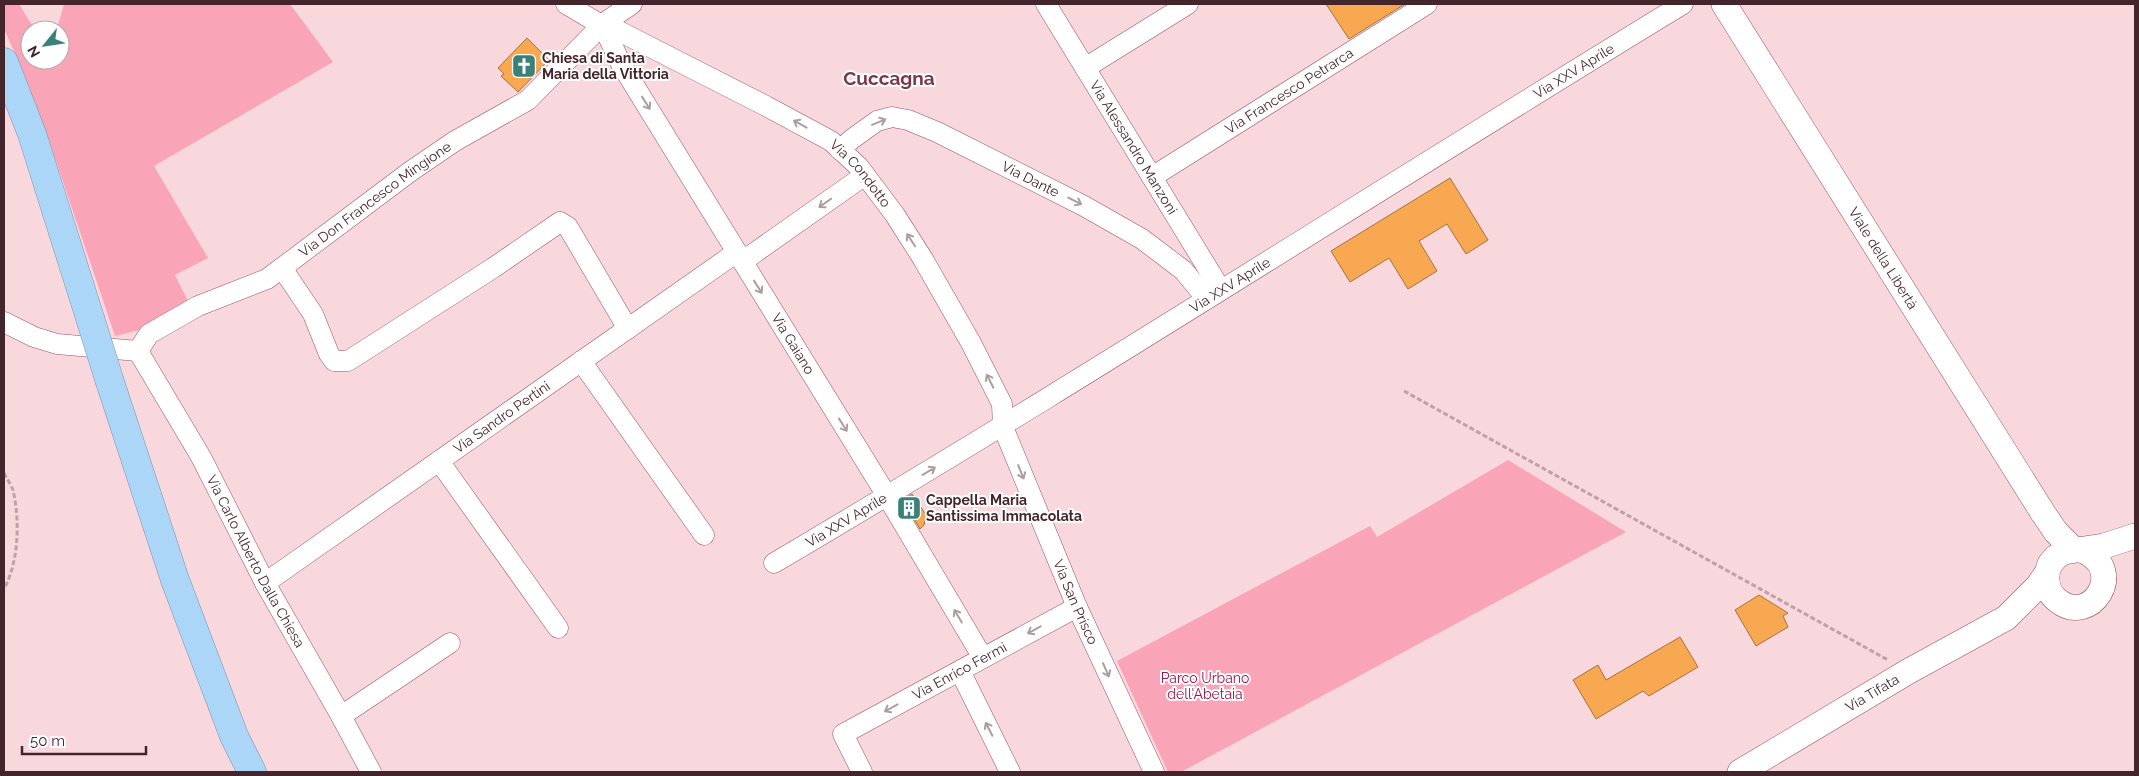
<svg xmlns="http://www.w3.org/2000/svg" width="2139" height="776" viewBox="0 0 2139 776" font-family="Raleway,sans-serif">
<rect width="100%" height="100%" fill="#f8d7dd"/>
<path fill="#f9a5b7" d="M4,4h15l16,26h-5v30h30v-30h-6l4,-5 6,-21h226l43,58 -179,104 54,92 -33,17 14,28 -46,26 -28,7 -57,-169 -36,-98 -18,-40z
M1508,460l118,72 -445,240h-13l-51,-111 253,-135 7,11z"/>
<path fill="#f9a852" stroke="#a6723d" d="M1326,4h79l-56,35z
M527,38l22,22 -31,32 -17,-16 3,-2 -6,-6z
M1450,178l38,62 -22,14 -19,-30 -28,17 18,30 -29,18 -19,-31 -39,24 -19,-31z
M912,494l14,21 -2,10 -4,4 -17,-29z
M1759,595l29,18 -5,3 5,11 -32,19 -21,-36z
M1680,637l18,30 -49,29 -6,-5 -47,28 -23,-39 25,-15 8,15z"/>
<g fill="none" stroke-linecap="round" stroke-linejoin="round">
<defs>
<g id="minor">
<path d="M566,4l32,19"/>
<path id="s1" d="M1046,4l175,286"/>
<path d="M607,21l25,-17"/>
<path id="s2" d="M609,26l157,80 65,35 28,26 36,48 28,44 48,84 31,61 1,23 74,180 77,165"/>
<path id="s3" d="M605,30l16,34 266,432 96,162"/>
<path d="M1085,68l103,-64"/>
<path id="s4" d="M840,150l12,-11 25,-18 15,-4 16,3 29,12 147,74 58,33 41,31 24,29"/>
<path id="s5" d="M1152,177l275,-173"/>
<path d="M743,261l122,-86"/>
<path d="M282,268l31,46 16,40 5,7h14l145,-93 67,-46 8,5 60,102"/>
<path d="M4,322l30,15 23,7 81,7"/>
<path id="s6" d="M138,351l11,-17 49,-28 69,-27 144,-108 44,-30 73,-41 71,-72"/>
<path id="s7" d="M138,351l63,106 64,126 76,133 30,56"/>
<path d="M581,361l123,174"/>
<path d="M439,461l119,167"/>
<path id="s8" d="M774,563c307,-181 605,-374 909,-559"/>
<path id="s9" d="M265,583l472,-331"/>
<path d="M960,671l50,101"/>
<path d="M341,716l109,-73"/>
<path id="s10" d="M862,772l-19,-38 234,-127"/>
</g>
<g id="tertiary">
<path id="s11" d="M1724,4l319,509 13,19 17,17"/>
<path d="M2047,573c-1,11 1,20 10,27 33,28 72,-30 25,-50"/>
<path id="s12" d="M1740,772l169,-101 97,-53 32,-32 9,-13 3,-9 6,-7 8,-5 40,-6 31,-10"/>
</g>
<path id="trunk" d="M4,62l28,72 58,184
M110,382l65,198 59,156 18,36"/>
</defs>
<use href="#minor" stroke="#985263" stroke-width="21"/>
<use href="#tertiary" stroke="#985263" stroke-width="26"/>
<use href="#trunk" stroke="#7a91b0" stroke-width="29"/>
<path stroke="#c1a1a7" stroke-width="3" stroke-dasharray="5 2.5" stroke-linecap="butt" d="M1404,391l484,269
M4,473c3,6 7,12 9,17 7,31 6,71 -9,99"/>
<use href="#minor" stroke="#fff" stroke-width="20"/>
<use href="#tertiary" stroke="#fff" stroke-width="25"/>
<use href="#trunk" stroke="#acd6f8" stroke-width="28"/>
<defs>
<path id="trunk-bridge" d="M90,318l20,64"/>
</defs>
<use href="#trunk-bridge" stroke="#7a91b0" stroke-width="29" stroke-linecap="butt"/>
<use href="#trunk-bridge" stroke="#acd6f8" stroke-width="28"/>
</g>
<defs><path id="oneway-shaft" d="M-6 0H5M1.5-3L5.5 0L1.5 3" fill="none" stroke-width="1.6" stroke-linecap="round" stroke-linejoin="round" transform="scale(1.25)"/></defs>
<g stroke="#ab9da0">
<use href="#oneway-shaft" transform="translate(646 103) rotate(58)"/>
<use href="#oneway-shaft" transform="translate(879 122) rotate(-22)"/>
<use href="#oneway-shaft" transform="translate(800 124) rotate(-151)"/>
<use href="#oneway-shaft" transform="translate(1075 201) rotate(27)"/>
<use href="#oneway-shaft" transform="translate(825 203) rotate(145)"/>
<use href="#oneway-shaft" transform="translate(911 240) rotate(-123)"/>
<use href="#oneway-shaft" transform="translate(758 287) rotate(58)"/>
<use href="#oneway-shaft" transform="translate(990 381) rotate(-117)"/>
<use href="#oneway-shaft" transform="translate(843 425) rotate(58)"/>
<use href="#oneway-shaft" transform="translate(929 471) rotate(-31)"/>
<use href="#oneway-shaft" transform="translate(1021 472) rotate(68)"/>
<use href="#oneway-shaft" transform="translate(958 616) rotate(-121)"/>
<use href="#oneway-shaft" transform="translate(1034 630) rotate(151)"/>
<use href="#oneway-shaft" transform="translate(1106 670) rotate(66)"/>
<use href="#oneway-shaft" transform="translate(891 708) rotate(151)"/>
<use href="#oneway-shaft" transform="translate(989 729) rotate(-117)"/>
</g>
<defs>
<symbol id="church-square" viewBox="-11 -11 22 22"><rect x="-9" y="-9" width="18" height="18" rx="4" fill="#3b8179" stroke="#fff"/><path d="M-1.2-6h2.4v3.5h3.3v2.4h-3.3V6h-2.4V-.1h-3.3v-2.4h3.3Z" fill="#fff"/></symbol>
<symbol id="building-square" viewBox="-11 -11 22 22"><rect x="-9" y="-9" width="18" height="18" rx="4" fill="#3b8179" stroke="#fff"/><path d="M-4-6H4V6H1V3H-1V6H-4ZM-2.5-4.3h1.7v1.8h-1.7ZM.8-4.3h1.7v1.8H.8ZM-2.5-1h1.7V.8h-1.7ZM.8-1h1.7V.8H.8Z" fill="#fff"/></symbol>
</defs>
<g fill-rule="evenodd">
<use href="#church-square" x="510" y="52" width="28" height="28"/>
<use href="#building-square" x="895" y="494" width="28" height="28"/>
</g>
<g text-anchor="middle" stroke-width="4" stroke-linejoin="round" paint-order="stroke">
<g font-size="14" font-weight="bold" fill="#44252c" stroke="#fff" text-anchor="start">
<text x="542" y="63">Chiesa di Santa<tspan x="542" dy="16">Maria della Vittoria</tspan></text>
<text x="926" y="505">Cappella Maria<tspan x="926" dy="16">Santissima Immacolata</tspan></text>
</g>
<g font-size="14" fill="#44252c" stroke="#fff">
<text dy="5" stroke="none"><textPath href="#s8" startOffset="939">Via XXV Aprile</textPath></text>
<text dy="5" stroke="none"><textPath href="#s5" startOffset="162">Via Francesco Petrarca</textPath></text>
<text dy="5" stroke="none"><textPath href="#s1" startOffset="168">Via Alessandro Manzoni</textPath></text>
<text dy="5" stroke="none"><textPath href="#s2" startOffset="294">Via Condotto</textPath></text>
<text dy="5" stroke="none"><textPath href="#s4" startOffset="215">Via Dante</textPath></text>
<text dy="5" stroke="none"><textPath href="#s6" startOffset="285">Via Don Francesco Mingione</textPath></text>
<text dy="5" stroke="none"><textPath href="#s11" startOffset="300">Viale della Libertà</textPath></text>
<text dy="5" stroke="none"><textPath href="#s8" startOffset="534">Via XXV Aprile</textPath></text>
<text dy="5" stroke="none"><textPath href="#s3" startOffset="366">Via Gaiano</textPath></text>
<text dy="5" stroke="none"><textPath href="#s9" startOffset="289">Via Sandro Pertini</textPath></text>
<text dy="5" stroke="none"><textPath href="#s8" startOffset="84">Via XXV Aprile</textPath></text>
<text dy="5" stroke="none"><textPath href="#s7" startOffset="241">Via Carlo Alberto Dalla Chiesa</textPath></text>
<text dy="5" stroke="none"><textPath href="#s2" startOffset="778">Via San Prisco</textPath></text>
<text dy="5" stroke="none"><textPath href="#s10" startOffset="175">Via Enrico Fermi</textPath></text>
<text dy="5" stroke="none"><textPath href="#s12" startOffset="154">Via Tifata</textPath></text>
</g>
<g font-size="14" fill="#9b1549" stroke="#fff">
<text x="1205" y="683">Parco Urbano<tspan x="1205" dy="16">dell'Abetaia</tspan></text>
</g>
<g font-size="19" font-weight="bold" fill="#7a3749" stroke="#fff">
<text x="889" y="85">Cuccagna</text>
</g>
</g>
<rect width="2139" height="776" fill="none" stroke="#44252c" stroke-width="10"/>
<g transform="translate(45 45) rotate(240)"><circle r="24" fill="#ffffff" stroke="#b4a8ab"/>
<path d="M0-4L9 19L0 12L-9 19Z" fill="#3b8179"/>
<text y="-8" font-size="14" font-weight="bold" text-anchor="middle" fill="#44252c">N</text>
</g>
<path d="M22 746v8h124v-8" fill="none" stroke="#44252c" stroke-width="2.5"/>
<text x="30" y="746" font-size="15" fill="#44252c" stroke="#ffffff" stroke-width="4" paint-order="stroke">50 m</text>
</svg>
